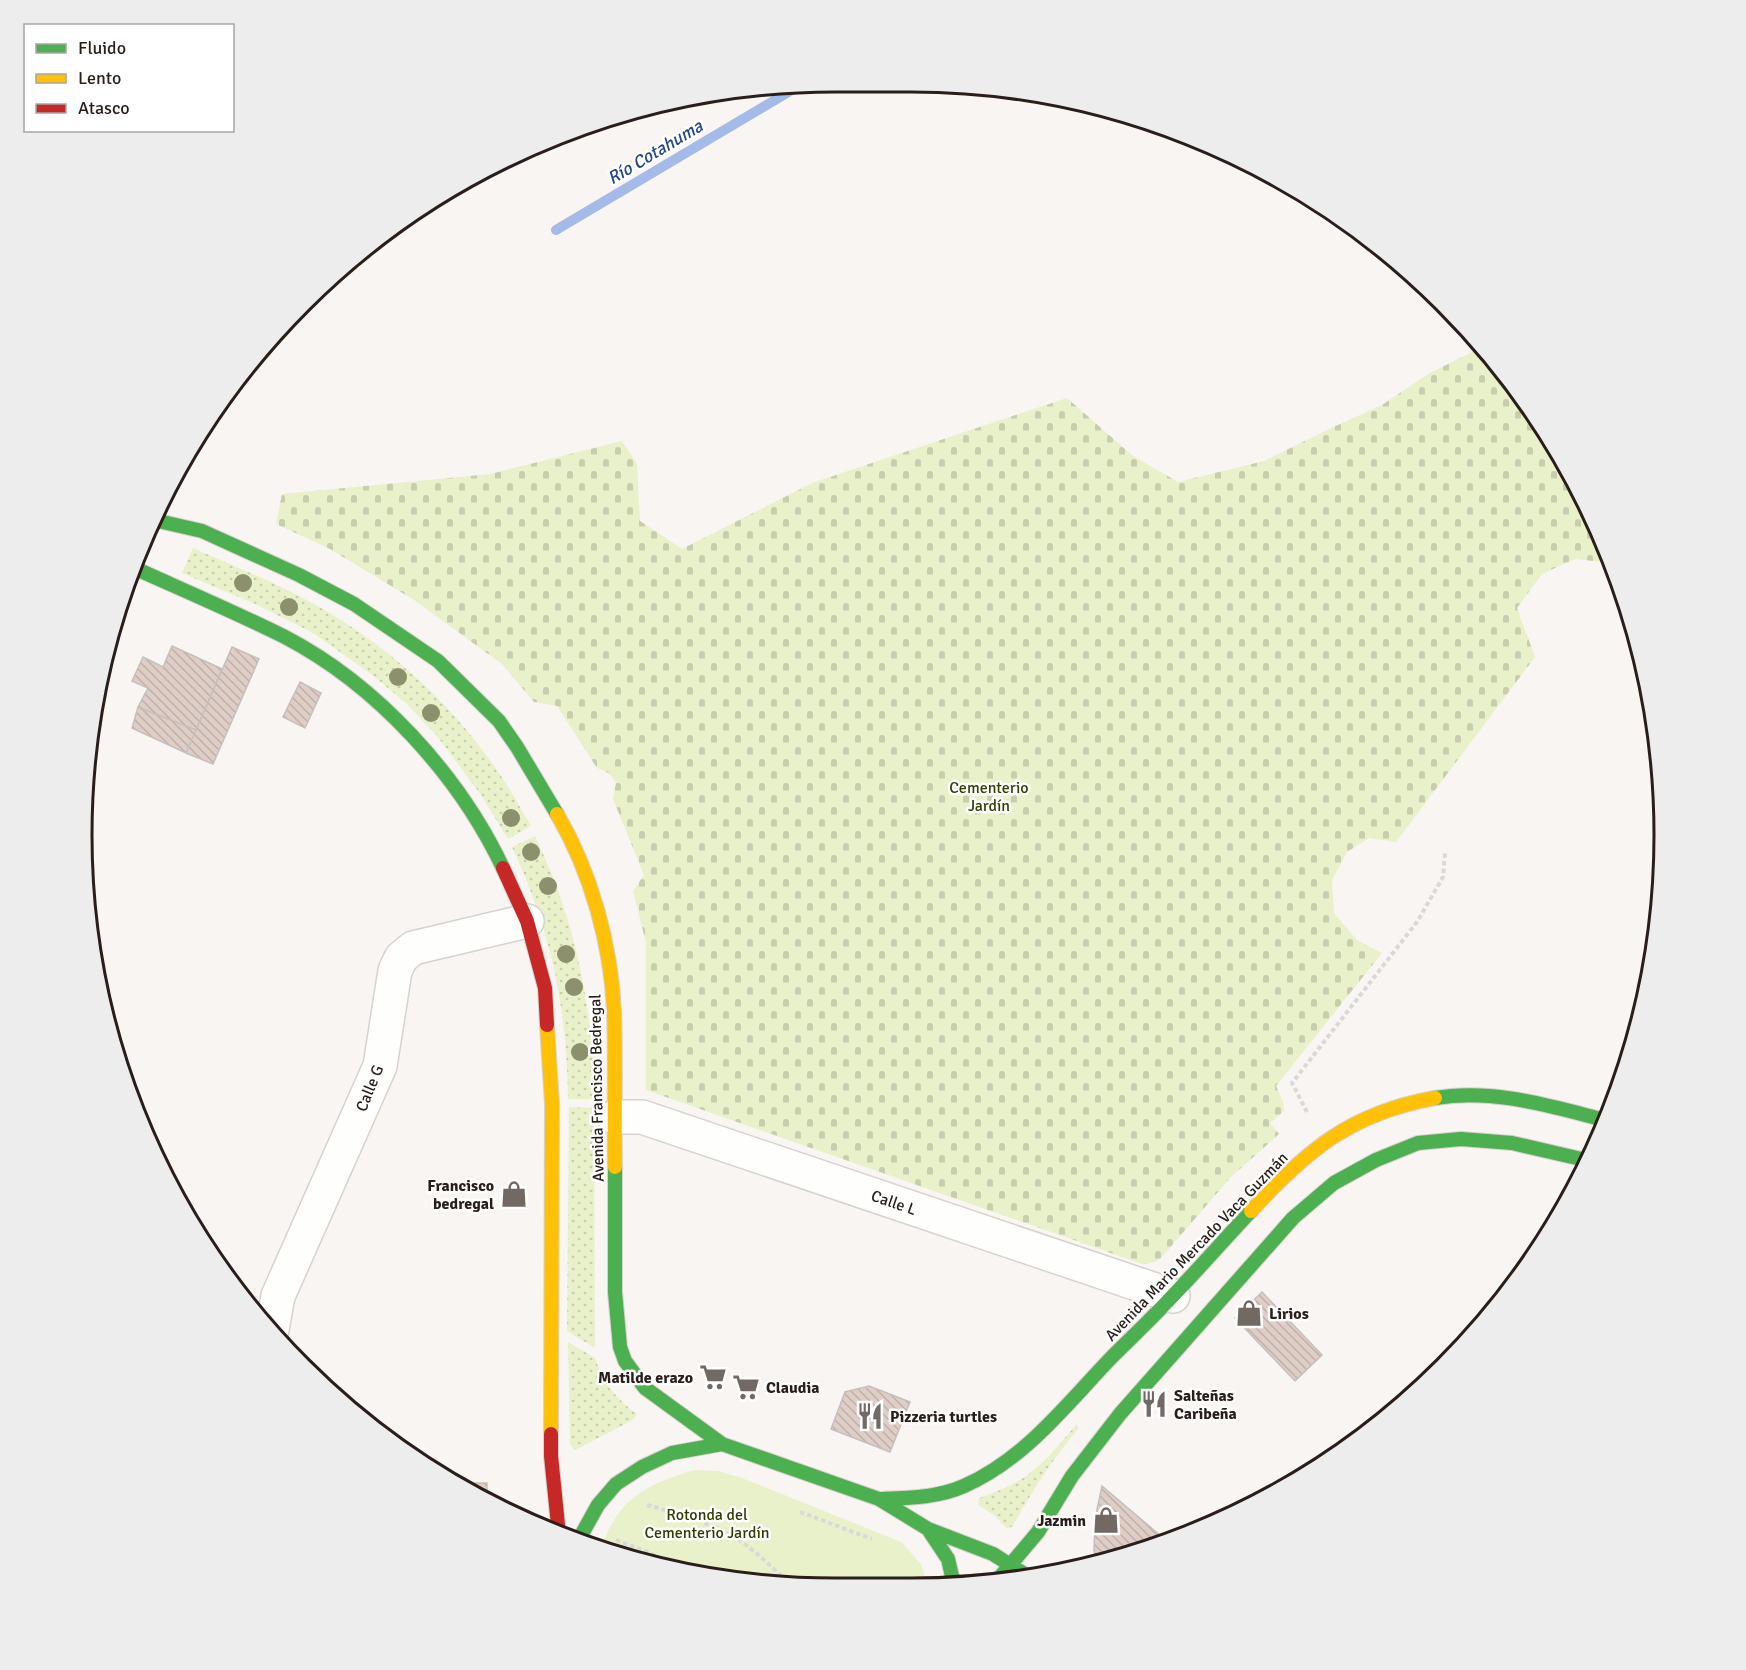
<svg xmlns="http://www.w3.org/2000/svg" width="1746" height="1670" viewBox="0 0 1746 1670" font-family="Signika,sans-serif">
<defs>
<pattern id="grass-dots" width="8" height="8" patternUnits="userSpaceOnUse" patternTransform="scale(1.5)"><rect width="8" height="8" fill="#e9f1ca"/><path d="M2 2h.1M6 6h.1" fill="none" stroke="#c8cead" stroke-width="1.8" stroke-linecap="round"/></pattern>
<pattern id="cemetery-stones" width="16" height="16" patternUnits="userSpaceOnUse" patternTransform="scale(1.5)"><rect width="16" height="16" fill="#e9f1ca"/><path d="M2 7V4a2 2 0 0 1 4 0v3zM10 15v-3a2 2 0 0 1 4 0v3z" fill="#c8cead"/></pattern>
<pattern id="building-back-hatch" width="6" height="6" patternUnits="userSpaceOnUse" patternTransform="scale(1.5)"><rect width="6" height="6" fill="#dfcec6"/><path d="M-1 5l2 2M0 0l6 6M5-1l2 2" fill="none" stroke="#bfb0aa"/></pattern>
</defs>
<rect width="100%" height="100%" fill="#f9f5f3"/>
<path fill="url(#grass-dots)" d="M193,548c31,14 62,26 92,41 88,42 164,108 218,190 10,15 19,32 28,47l-23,13 -27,-44 -44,-59 -30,-32 -36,-30 -58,-41 -58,-29 -73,-31z
M535,836c41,87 57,167 60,263h-27c-1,-92 -17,-168 -56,-252z
M569,1107l25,1 1,240 -28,-17z
M568,1342l27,16c7,23 22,42 42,56l-4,6 -58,30 -5,-6z
M1076,1425l3,3c-27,31 -47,64 -67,99l-6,1 -12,-13 -16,-10 1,-7c16,-6 33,-12 47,-22 19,-13 35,-34 50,-51z"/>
<path fill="url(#cemetery-stones)" d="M1484,346l80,112 48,105 -37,-4 -33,15 -25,34 18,49 -139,185 -27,-4 -22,14 -15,28 2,33 23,27 25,13 -106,133 7,15 1,10 -14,12 9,11 -48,43 -70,81 -6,4 -13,2 -496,-174v-147l-13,-52 11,-16 -31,-76 3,-16c-5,-9 -9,-12 -19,-15l-40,-62 -23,-4 -32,-38 -88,-64 -84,-51 -54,-25 6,-30 208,-20 132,-33 15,23 3,57 42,28 130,-66 255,-85 66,58 45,26 86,-21 65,-32 53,-24 46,-31z"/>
<path fill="#e9f1ca" d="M694,1470l24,1 24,7 159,64 20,22 7,22 -93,3 -147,-15 -87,-26c18,-51 45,-63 93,-78z"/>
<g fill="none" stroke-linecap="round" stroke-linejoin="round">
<path stroke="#a4bae8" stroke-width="10" d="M556,230l246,-146"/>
</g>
<path fill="url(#building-back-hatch)" stroke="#c7bfbc" stroke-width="1.5" d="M172,646l50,23 -26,61 -58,-23 10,-19 -16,-7 11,-24 20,10z
M232,647l27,12 -46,105 -27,-11z
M300,682l21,11 -16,35 -22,-11z
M138,707l58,23 -10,23 -54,-25z
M1262,1292l60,63 -27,26 -60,-63z
M869,1386l41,16 -20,50 -59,-23 14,-37z
M456,1483h31v17z
M1102,1486l66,56 -15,7 -55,13 -4,-11 1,-32z"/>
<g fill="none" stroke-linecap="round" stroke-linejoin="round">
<defs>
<path id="street" d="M614,1117h28l531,179
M271,1335l7,-39 102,-230 15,-95 6,-13 12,-10 114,-27"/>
<path id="fast" d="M154,520l48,11 97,44 55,29 84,57 61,60 18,26 40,67
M132,567c51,23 103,45 153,70 92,48 174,138 218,231
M1435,1098c57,-10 114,8 170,22
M615,1167v125l5,55 5,14 20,27 77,56
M879,1499c28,-1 58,-1 85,-13 61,-27 101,-80 146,-127 18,-18 37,-36 55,-55 29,-30 57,-62 86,-93
M928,1529l65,25 36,23
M578,1541l20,-36 18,-21 26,-17 30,-14 50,-9 157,55 49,30 20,30 6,26
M995,1583l43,-51 34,-56 48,-62 173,-196 41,-35 42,-23 42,-17 43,-4 51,4 78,18"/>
<path id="slow" d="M557,814c34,58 54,130 57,197 2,52 0,104 1,156
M547,1025l5,79 -1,330
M1251,1211c56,-61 100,-98 184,-113"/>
<path id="jam" d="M503,868l24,53 18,67 2,37
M551,1434v22l8,79"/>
</defs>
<use href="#street" stroke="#d9d1cd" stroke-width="36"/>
<use href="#fast" stroke="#d9d1cd" stroke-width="16"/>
<use href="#slow" stroke="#d9d1cd" stroke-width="16"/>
<use href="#jam" stroke="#d9d1cd" stroke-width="16"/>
<path stroke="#dad9d8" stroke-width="4" stroke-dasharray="4.5 3" stroke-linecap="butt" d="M1307,1112l-15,-29 125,-161 26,-45 2,-24
M647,1505c28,8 58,16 83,30 23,12 42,33 61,50
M800,1512l72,27
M616,1540l34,13 38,22"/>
<use href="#street" stroke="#fefefd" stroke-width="33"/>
<use href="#fast" stroke="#4caf50" stroke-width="14"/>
<use href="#slow" stroke="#ffc107" stroke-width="14"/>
<use href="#jam" stroke="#c62828" stroke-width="14"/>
</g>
<g fill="#8c906d">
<circle cx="243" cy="583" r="9"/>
<circle cx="289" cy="607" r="9"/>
<circle cx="398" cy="677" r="9"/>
<circle cx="431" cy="713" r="9"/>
<circle cx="511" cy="818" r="9"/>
<circle cx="531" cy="852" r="9"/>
<circle cx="548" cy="886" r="9"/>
<circle cx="566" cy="954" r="9"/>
<circle cx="574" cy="987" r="9"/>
<circle cx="580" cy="1052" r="9"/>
</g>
<defs>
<symbol id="shop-bare" viewBox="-9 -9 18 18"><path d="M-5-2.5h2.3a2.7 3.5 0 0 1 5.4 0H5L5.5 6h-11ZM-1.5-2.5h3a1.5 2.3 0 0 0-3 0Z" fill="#726965" stroke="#fff" stroke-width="2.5" paint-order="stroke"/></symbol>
<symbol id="supermarket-bare" viewBox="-9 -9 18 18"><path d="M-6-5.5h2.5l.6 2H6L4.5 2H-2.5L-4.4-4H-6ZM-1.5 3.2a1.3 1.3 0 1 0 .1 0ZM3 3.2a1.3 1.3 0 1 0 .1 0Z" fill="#726965" stroke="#fff" stroke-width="2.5" paint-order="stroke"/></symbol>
<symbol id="restaurant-bare" viewBox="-9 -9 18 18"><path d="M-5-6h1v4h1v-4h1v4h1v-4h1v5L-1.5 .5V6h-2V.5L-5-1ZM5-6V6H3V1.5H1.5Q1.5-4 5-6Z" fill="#726965" stroke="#fff" stroke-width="2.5" paint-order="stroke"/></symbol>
</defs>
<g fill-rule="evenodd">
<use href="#shop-bare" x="495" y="1175" width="38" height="38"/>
<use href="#shop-bare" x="1230" y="1294" width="38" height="38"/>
<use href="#supermarket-bare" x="694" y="1358" width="38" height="38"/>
<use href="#supermarket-bare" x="727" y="1368" width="38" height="38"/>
<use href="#restaurant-bare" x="1135" y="1385" width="38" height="38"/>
<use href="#restaurant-bare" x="851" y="1397" width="38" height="38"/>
<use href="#shop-bare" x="1087" y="1501" width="38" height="38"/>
</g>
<g text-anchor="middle" stroke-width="5" stroke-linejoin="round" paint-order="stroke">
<g font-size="16" fill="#333d00" stroke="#fff">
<text x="989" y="793">Cementerio<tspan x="989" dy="18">Jardín</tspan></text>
<text x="707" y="1520">Rotonda del<tspan x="707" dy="18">Cementerio Jardín</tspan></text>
</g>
<g font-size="16" fill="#291e19" stroke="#fff">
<text transform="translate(369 1088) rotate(-68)" y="6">Calle G</text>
<text transform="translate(596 1088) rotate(-91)" y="6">Avenida Francisco Bedregal</text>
<text transform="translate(894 1202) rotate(19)" y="6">Calle L</text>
<text transform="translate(1196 1246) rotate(-46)" y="6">Avenida Mario Mercado Vaca Guzmán</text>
</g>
<g font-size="16" font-weight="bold" fill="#291e19" stroke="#fff" text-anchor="start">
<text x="494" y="1191" text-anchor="end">Francisco<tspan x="494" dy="18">bedregal</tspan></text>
<text x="1269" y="1319">Lirios</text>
<text x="693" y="1383" text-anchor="end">Matilde erazo</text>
<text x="766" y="1393">Claudia</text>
<text x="1174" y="1401">Salteñas<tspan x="1174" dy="18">Caribeña</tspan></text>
<text x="890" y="1422">Pizzeria turtles</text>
<text x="1086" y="1526" text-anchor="end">Jazmin</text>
</g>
<g font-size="18" font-style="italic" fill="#244695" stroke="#fff">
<text transform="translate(655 152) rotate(-31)" y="6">Río Cotahuma</text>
</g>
</g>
<path d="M0 0H1746V1670H0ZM835 92H911A743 743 0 0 1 1654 835V835A743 743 0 0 1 911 1578H835A743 743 0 0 1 92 835V835A743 743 0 0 1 835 92Z" fill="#eeeded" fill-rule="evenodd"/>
<path fill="none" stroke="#291e19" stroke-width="3" d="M835 92H911A743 743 0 0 1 1654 835V835A743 743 0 0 1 911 1578H835A743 743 0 0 1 92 835V835A743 743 0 0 1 835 92Z"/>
<rect x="24" y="24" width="210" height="108" fill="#ffffff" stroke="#a9a5a3" stroke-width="1.5"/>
<rect x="36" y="44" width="30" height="9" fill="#4caf50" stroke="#a9a5a3" stroke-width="1.5"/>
<text x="78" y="54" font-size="18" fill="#291e19">Fluido</text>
<rect x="36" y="74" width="30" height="9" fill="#ffc107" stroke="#a9a5a3" stroke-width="1.5"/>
<text x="78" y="84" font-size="18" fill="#291e19">Lento</text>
<rect x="36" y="104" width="30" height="9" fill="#c62828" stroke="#a9a5a3" stroke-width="1.5"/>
<text x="78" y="114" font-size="18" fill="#291e19">Atasco</text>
</svg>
